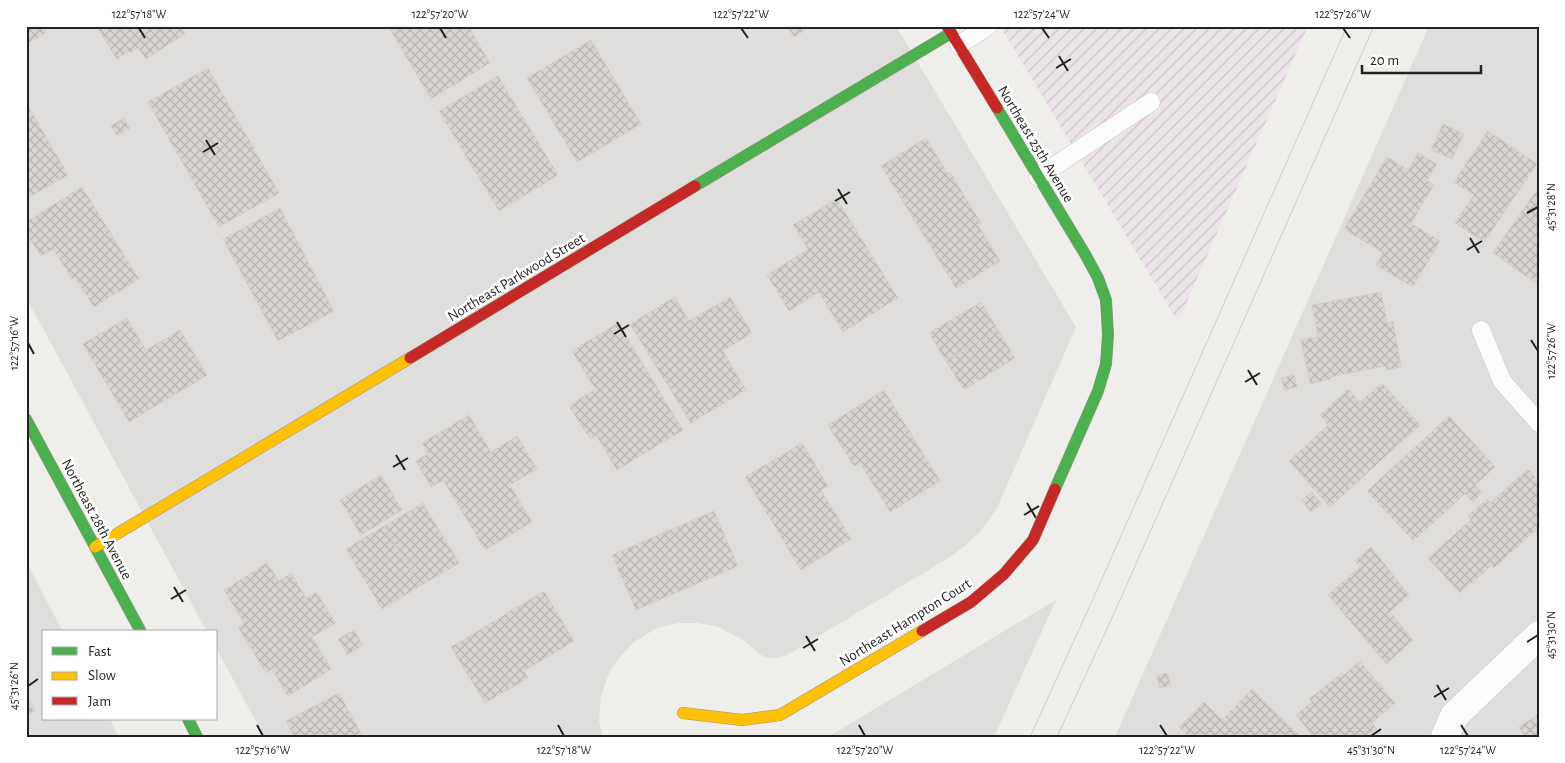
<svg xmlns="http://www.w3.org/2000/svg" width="1565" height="763" viewBox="0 0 1565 763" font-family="'Alegreya Sans',sans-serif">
<defs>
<pattern id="industrial-furrows" width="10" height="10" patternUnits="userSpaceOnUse" patternTransform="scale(1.25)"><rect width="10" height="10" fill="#ede4e9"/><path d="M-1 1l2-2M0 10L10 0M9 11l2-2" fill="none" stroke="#cbc3c8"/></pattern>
<pattern id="building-cross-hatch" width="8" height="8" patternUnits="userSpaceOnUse" patternTransform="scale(1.25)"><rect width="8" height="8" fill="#d7d4d2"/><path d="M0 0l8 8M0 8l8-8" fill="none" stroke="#b8b6b4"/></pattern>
</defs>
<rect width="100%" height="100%" fill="#f0eeeb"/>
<path fill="#dfdedc" d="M26,26h870l180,301 -79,181 -17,24 -14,13 -16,12 -163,98 -10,3h-10l-8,-4 -14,-13 -29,-15 -19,-3h-19l-21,5 -23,14 -16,17 -10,16 -7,22 -2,24 4,16h-341l-4,-8 1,-2 -43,-79v-16h-9l-181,-335z
M1429,26h110v711h-424z
M26,561l37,71h-19v87h66l9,18h-93z
M1056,600l-62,137h-166z"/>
<path fill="url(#industrial-furrows)" d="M1000,26h308l-130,296z"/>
<path fill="#e0dfde" d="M296,26h71l121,193 -10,23 -97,62 -32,-2 -126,-227z
M485,26h103l-62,39 -27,-21z
M589,26h166l-13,40 -64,48 -29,-13z"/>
<path fill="url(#building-cross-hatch)" stroke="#d3d0cc" d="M26,26h17l3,6 -20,13z
M96,26h84l5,8 -39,25 -8,-11 -8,5 -1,-2 -12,8z
M388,26h80l22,37 -59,36z
M787,26h24l-17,11z
M591,40l50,84 -64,38 -50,-84z
M208,68l71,125 -60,34 -71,-125z
M498,76l60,99 -59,36 -60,-100z
M26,102l42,73 -42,24z
M124,118l6,10 -13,8 -6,-10z
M1443,124l21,10 -12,25 -21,-9z
M1488,131l49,33 -53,78 -29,-19 19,-28 -20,-13z
M926,138l21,35 3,-1 31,51 -3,2 22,36 -44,27 -75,-122z
M1418,153l19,11 -10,16 7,5 -23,38 29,18 -27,46 -37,-22 7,-12 -39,-24 43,-72 21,13z
M82,187l57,92 -45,28 -19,-30 -3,2 -19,-30 -12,7 -15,-23v-11z
M1536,191l3,2v92l-46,-32z
M837,199l61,99 -55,34 -24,-40 -30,19 -22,-36 41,-26 -15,-24z
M280,208l54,103 -56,30 -55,-102z
M1381,292l6,31 6,-2 8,46 -15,3 -1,-4 -55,11 1,2 -21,5 -9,-44 17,-3 -6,-32z
M675,297l14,24 41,-24 22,36 -29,18 23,39 -55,33 -61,-99z
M981,302l17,28 -52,31 -17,-28z
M127,318l19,32 34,-20 27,45 -78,47 -46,-78z
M618,323l65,107 -66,40 -21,-35 -6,4 -21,-33 26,-17 -23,-38z
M998,330l17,28 -51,32 -18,-29z
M1294,375l3,12 -13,3 -3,-12z
M1382,383l38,42 -90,82 -41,-46 39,-36 -8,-10 28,-26 12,13z
M884,390l56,91 -50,31 -30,-49 -6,3 -26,-41z
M469,415l22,37 26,-16 20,33 -27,16 22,37 -47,28 -42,-70 -12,7 -15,-26 12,-7 -6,-11z
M1449,416l46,51 -20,18 7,8 -9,9 -8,-8 -52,47 -46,-50z
M802,443l26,43 -7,4 30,49 -50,31 -56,-93z
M1528,469l11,12v51l-2,2 -2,-3 -41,37 -2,-3 -32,28 -32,-35 43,-38 -3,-4 19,-17 3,4z
M381,475l21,35 -41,25 -21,-35z
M1312,492l10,12 -11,8 -10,-12z
M423,503l36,60 -39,23 -36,-60z
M714,511l24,55 -102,44 -24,-55z
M384,526l36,60 -38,23 -36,-60z
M1371,547l38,48 -19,17 23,28 -27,24 -58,-69 32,-28 -5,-6z
M267,563l12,18 12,-8 15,25 10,-6 20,31 -24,14 19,32 -43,27 -16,-27 -6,4 -28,-46 6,-4 -20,-33z
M544,591l30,50 -50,30 4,7 -43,25 -34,-56z
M354,630l9,15 -15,10 -10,-16z
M1360,661l35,42 -23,20 5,6 -10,8h-4l-3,-3 -4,3h-42l-18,-22 16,-13 -3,-3 33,-26 2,2z
M1167,673l4,12 -11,3 -3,-12z
M1252,689l49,48h-112l-10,-10 25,-25 18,18z
M339,693l24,44h-69l-8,-16z
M26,696l9,15 -9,5z
M1539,714v23h-14l-6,-10z"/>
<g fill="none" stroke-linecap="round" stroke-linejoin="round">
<defs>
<path id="lane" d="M959,45l29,-19
M1038,177l113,-75
M1481,330l21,51 37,42"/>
<path id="street" d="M1445,737l9,-21 85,-81"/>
<path id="fast" d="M997,108l88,146 13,24 8,22 2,35 -2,29 -8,27 -43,98
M695,186l256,-153
M26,419l115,213
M188,719l9,18"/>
<path id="slow" d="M95,547l315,-189
M683,713l59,7 38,-5 142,-84"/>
<path id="jam" d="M947,26l50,82
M410,358l285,-172
M922,631l49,-29 33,-28 29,-34 22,-51"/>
</defs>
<use href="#lane" stroke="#c9c8c7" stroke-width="19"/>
<use href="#street" stroke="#c9c8c7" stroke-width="29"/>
<use href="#fast" stroke="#999a82" stroke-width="12"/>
<use href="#slow" stroke="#999a82" stroke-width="12"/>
<use href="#jam" stroke="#999a82" stroke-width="12"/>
<use href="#lane" stroke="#fdfcfc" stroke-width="18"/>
<use href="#street" stroke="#fdfcfc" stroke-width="28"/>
<use href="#fast" stroke="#4caf50" stroke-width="11"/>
<use href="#slow" stroke="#ffc107" stroke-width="11"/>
<use href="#jam" stroke="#c62828" stroke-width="11"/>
<path stroke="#ccc" stroke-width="1" d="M1030,737l63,-138 254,-573
M1057,737l59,-128 258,-583"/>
</g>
<path fill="none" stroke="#222" stroke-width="2" d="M139,28l6,10M440,28l6,10M741,28l7,10M1042,28l7,10M1343,28l7,10M1059,56l9,15M1056,68l15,-9M206,140l9,15M203,152l15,-9M838,189l9,15M835,201l15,-9M1527,213l11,-6M1470,238l9,15M1467,250l15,-9M617,322l9,15M614,334l15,-9M1531,340l7,11M28,343l6,11M1248,370l9,15M1245,382l15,-9M396,455l9,15M393,467l15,-9M1027,503l9,15M1024,515l15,-9M174,587l9,15M171,599l15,-9M806,636l9,15M1527,642l11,-7M803,648l15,-9M1437,685l9,15M28,686l10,-7M1434,697l15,-9M257,725l6,11M558,725l6,11M859,725l6,11M1160,725l7,11M1461,725l7,11M1371,736l10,-7"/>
<g text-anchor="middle" stroke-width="5" stroke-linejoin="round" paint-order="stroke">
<g font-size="15" fill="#222" stroke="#fff">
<text transform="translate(1036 144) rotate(59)" y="5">Northeast 25th Avenue</text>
<text transform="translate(516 277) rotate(-31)" y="5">Northeast Parkwood Street</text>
<text transform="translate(97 519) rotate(62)" y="5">Northeast 28th Avenue</text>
<text transform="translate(905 622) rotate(-32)" y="5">Northeast Hampton Court</text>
</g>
</g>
<rect width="1565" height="763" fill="none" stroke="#ffffff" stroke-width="55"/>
<rect x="42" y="630" width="175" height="90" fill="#ffffff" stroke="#a7a7a7"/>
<rect x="52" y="647" width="25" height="8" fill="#4caf50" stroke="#a7a7a7"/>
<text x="88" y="656" font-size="15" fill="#222222">Fast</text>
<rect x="52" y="672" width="25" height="8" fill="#ffc107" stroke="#a7a7a7"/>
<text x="88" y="680" font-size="15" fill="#222222">Slow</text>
<rect x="52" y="697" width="25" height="8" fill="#c62828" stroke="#a7a7a7"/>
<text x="88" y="706" font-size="15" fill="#222222">Jam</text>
<path d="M1362 65v8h119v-8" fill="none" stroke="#222222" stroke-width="2.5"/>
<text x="1370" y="65" font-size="15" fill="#222222" stroke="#ffffff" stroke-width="4" paint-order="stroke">20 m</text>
<rect x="28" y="28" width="1510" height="708" fill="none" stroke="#222" stroke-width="2"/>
<g font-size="12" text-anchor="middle" fill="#222">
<text x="139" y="18">122°57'18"W</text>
<text x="440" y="18">122°57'20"W</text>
<text x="741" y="18">122°57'22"W</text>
<text x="1042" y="18">122°57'24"W</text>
<text x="1343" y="18">122°57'26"W</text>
<text transform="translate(1551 207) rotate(-90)" y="4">45°31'28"N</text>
<text transform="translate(14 343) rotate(-90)" y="4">122°57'16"W</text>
<text transform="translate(1551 351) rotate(-90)" y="4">122°57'26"W</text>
<text transform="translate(1551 635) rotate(-90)" y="4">45°31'30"N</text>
<text transform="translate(14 686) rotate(-90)" y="4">45°31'26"N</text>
<text x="263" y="754">122°57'16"W</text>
<text x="564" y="754">122°57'18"W</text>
<text x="865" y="754">122°57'20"W</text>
<text x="1167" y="754">122°57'22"W</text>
<text x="1371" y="754">45°31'30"N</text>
<text x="1468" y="754">122°57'24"W</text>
</g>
</svg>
